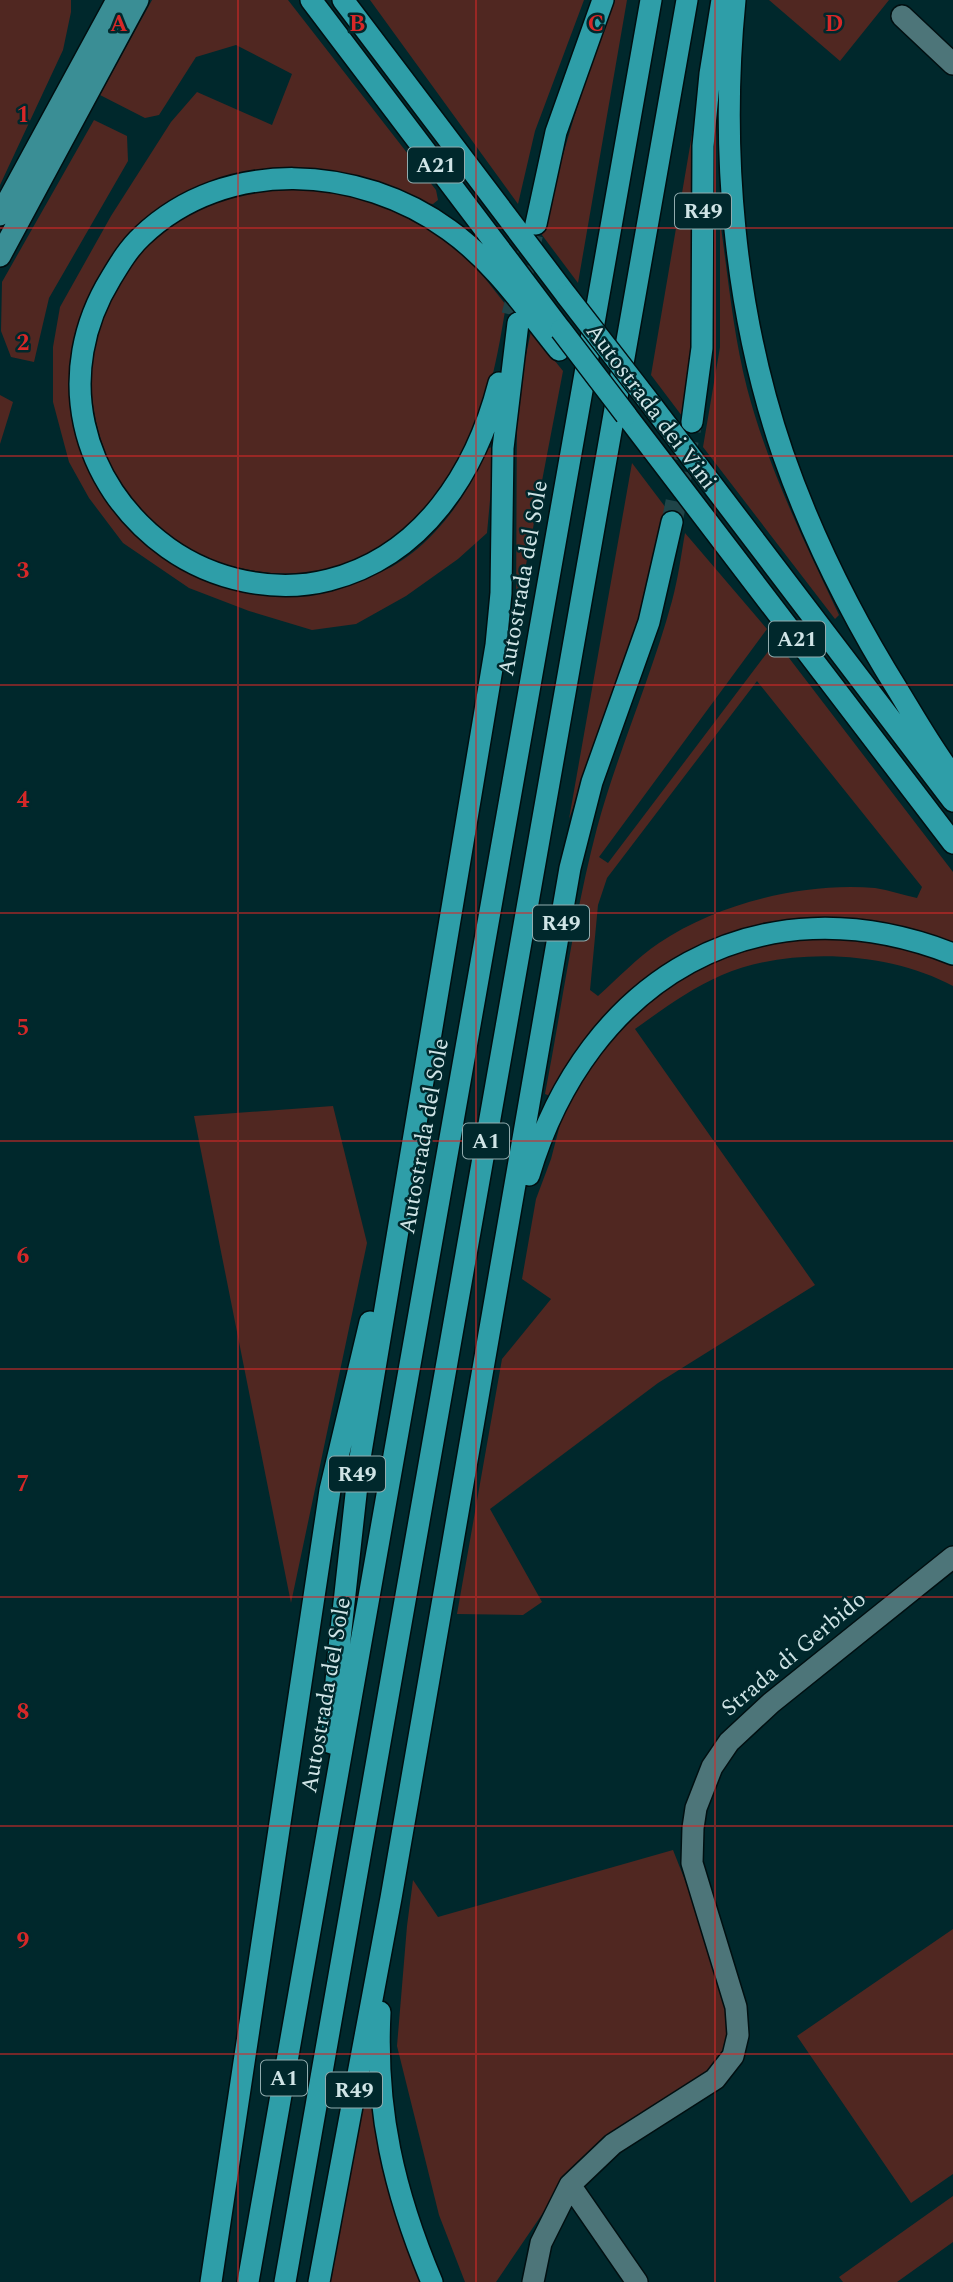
<svg xmlns="http://www.w3.org/2000/svg" width="953" height="2282" viewBox="0 0 953 2282" font-family="Spectral,serif">
<rect width="100%" height="100%" fill="#00282c"/>
<path fill="#502721" fill-rule="evenodd" d="M0,0h71v12l-8,38 -63,135z
M152,0h136l148,190 2,10 -5,4 -7,-1 -65,-23 -183,19 -27,16 -20,18 -19,23 -17,28 -12,33 6,149 128,114c33,0 65,0 98,-1 13,0 29,2 43,0 58,-10 110,-78 128,-130l9,-3 -8,87 -29,26 -52,37 -50,28 -44,6 -63,-19 -60,-23 -66,-45 -34,-45 -20,-36 -16,-60v-55l7,-40 51,-91 60,-94 26,-30 75,33 20,-51 -56,-29 -40,12 -37,58 -14,3 -45,-23z
M370,0h214l-49,131 -17,73z
M614,0h13l-49,283 -36,-48c19,-81 43,-156 72,-235z
M769,0h120l-49,61z
M696,111l-2,233 -12,72 -31,-41z
M94,120l33,16 1,25 -79,137 -15,64 -23,-5 -10,-26 1,-49z
M303,186l75,16 64,35 34,30 30,38c-11,67 -20,116 -58,174 -6,10 -12,22 -20,31 -51,57 -120,75 -192,57 -17,-4 -35,-9 -50,-18 -71,-44 -106,-128 -92,-209 2,-15 13,-31 19,-44 3,-8 6,-17 11,-24 22,-35 68,-62 106,-76 23,-7 50,-8 73,-10z
M720,220c8,56 13,113 27,168 21,80 57,153 92,227l-4,4 -132,-172 17,-100z
M531,331l32,40 -47,246 1,-219z
M0,395l13,7 -13,42z
M632,463l34,45 -12,67 -13,47 -72,197z
M685,533l82,96 -168,228 9,6 168,-222 177,231v74l-42,-16 -52,-8 -161,26 -32,17 -31,23 -32,30 -31,40 -22,38 -5,-2c17,-88 29,-179 52,-266 21,-77 54,-150 75,-227 6,-22 9,-45 13,-68zM757,681l165,206 -5,11c-14,-3 -28,-8 -42,-10 -71,-6 -157,15 -216,55 -22,15 -41,35 -61,53l-8,-6 8,-85 9,-27z
M788,939h79l75,21 11,5v21c-64,-35 -163,-40 -231,-11 -32,14 -59,34 -87,54l180,256 -157,98 -168,126 52,93 -19,13 -66,-1 45,-255 49,-60 -29,-20 14,-80 15,-40 11,-42 33,-58 53,-57 37,-26 34,-17z
M333,1106l34,137 -76,360 -97,-487z
M673,1850l62,157 -2,48 -169,127 -68,100h-31l-26,-67 -42,-169 10,-120 6,-46 25,37z
M953,1929v245l-42,29 -114,-167z
M366,2085l3,1 7,46 50,150h-96z
M953,2196v46l-56,40h-54l-4,-5z"/>
<g fill="none" stroke-linecap="round" stroke-linejoin="round">
<path stroke="#1f4448" stroke-width="21" stroke-dasharray="21 10" stroke-linecap="butt" d="M512,315l21,-82
M672,522l20,-100"/>
<defs>
<path id="minor" d="M902,16l51,48
M570,2185l67,97
M533,2282l8,-39 29,-58 43,-41 102,-65 18,-23 5,-21 -2,-28 -44,-144 1,-35 3,-20 16,-41 17,-25 42,-39 182,-146"/>
<path id="major" d="M0,215l117,-215
M0,256l138,-256"/>
<path id="highway" d="M311,0l250,330
M343,0l224,296
M735,0c-15,150 -1,311 48,454 29,83 69,163 116,238 17,28 34,58 54,84
M536,224l20,-92 47,-132
M499,383c-23,89 -76,173 -170,197 -54,14 -116,0 -161,-32 -89,-64 -115,-176 -57,-270 9,-15 18,-30 31,-42 84,-80 218,-71 307,-6 45,32 76,78 110,120
M647,399l306,402
M626,415l327,428
M692,422l10,-74 1,-202 7,-72 12,-74
M529,1175c58,-195 228,-298 424,-221
M331,1743l7,-86 22,-199 136,-813 5,-52 2,-145 15,-125
M380,2012c-5,98 14,180 52,270
M211,2282l119,-792 40,-168
M248,2282l403,-2282
M285,2282l402,-2282
M319,2282l72,-384 179,-1030 22,-86 57,-160 23,-100"/>
</defs>
<use href="#minor" stroke="#000f11" stroke-width="24"/>
<use href="#major" stroke="#000f11" stroke-width="24"/>
<use href="#highway" stroke="#000f11" stroke-width="24"/>
<use href="#minor" stroke="#4d7579" stroke-width="21"/>
<use href="#major" stroke="#3a8e95" stroke-width="21"/>
<use href="#highway" stroke="#2e9ea8" stroke-width="21"/>
<defs>
<path id="highway-bridge" d="M567,296l80,103
M561,330l65,85"/>
</defs>
<use href="#highway-bridge" stroke="#000f11" stroke-width="24" stroke-linecap="butt"/>
<use href="#highway-bridge" stroke="#2e9ea8" stroke-width="21"/>
</g>
<path fill="none" stroke="#d62828" stroke-width="2" stroke-opacity="0.55" d="M238,0v2282M476,0v2282M715,0v2282M0,228h953M0,456h953M0,685h953M0,913h953M0,1141h953M0,1369h953M0,1597h953M0,1826h953M0,2054h953"/>
<g text-anchor="middle" stroke-width="5" stroke-linejoin="round" paint-order="stroke">
<g fill="#00282c" stroke="#91acae" stroke-width="2">
<rect x="408" y="147.5" width="56" height="35" rx="5"/>
<rect x="675" y="193.5" width="56" height="35" rx="5"/>
<rect x="769" y="621.5" width="56" height="35" rx="5"/>
<rect x="533" y="905.5" width="56" height="35" rx="5"/>
<rect x="463" y="1123.5" width="46" height="35" rx="5"/>
<rect x="329" y="1456.5" width="56" height="35" rx="5"/>
<rect x="261" y="2060.5" width="46" height="35" rx="5"/>
<rect x="326" y="2072.5" width="56" height="35" rx="5"/>
</g>
<g font-size="21" font-weight="bold" fill="#cfe4e6">
<text x="436" y="172">A21</text>
<text x="703" y="218">R49</text>
<text x="797" y="646">A21</text>
<text x="561" y="930">R49</text>
<text x="486" y="1148">A1</text>
<text x="357" y="1481">R49</text>
<text x="284" y="2085">A1</text>
<text x="354" y="2097">R49</text>
</g>
<g font-size="23" fill="#cfe4e6" stroke="#00282c">
<text transform="translate(652 406) rotate(53)" y="8">Autostrada dei Vini</text>
<text transform="translate(522 578) rotate(-80)" y="8">Autostrada del Sole</text>
<text transform="translate(423 1136) rotate(-80)" y="8">Autostrada del Sole</text>
<text transform="translate(793 1653) rotate(-40)" y="8">Strada di Gerbido</text>
<text transform="translate(325 1695) rotate(-80)" y="8">Autostrada del Sole</text>
</g>
</g>
<g font-size="23" text-anchor="middle" font-weight="bold" fill="#d62828" stroke="#00282c" stroke-width="5" stroke-linejoin="round" paint-order="stroke">
<text x="119" y="31">A</text>
<text x="357" y="31">B</text>
<text x="596" y="31">C</text>
<text x="834" y="31">D</text>
<text x="23" y="122">1</text>
<text x="23" y="350">2</text>
<text x="23" y="578">3</text>
<text x="23" y="807">4</text>
<text x="23" y="1035">5</text>
<text x="23" y="1263">6</text>
<text x="23" y="1491">7</text>
<text x="23" y="1719">8</text>
<text x="23" y="1948">9</text>
</g>
</svg>
